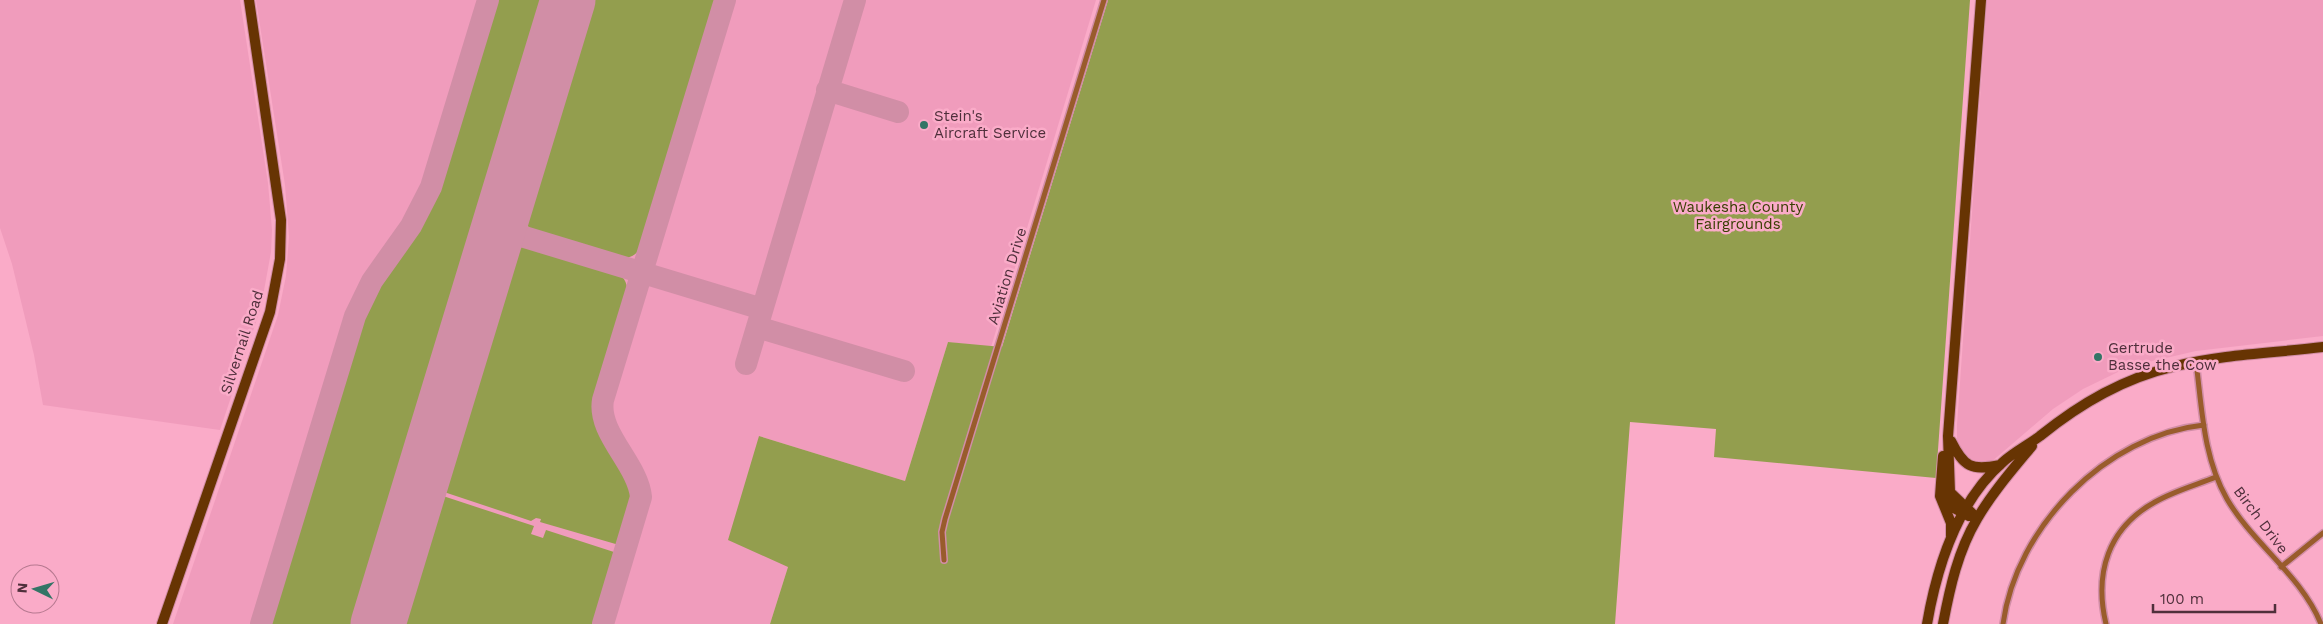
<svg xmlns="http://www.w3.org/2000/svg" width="2323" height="624" viewBox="0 0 2323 624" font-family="'Work Sans',sans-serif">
<rect width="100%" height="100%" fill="#faabc8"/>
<path fill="#f09cbc" d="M0,0h240l28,183 4,47 -1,22 -10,55 -41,123 -177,-25 -9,-50 -22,-91 -12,-36z
M256,0h840l-105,347 -43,-5 -43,139 -146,-45 29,131 -18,57h-597l105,-309 8,-39 3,-39 -4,-52z
M1987,0h336v336l-127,15 -56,13 -22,8 -35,17 -30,20 -63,54 -21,-1 -12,-15v-22z"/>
<path fill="#939e4e" d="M496,0h53l-191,624h-90l93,-304c17,-46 55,-78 74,-123z
M588,0h129l-75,246c-6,9 -11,13 -23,12l-83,-25c-9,-5 -12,-12 -13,-22z
M1108,0h862l-34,478 -222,-21 2,-28 -86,-7 -15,202h-845l18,-57 -60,-27 31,-104 146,45 43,-139 54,5z
M522,247h10l82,25c11,4 14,12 13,23l-33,110 3,16 37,73 -15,51 -79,-23 1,-3 -5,-1 -5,3 -93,-31 71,-231 7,-9z
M437,494l97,32 -3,8 12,4 3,-8 71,23 -22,71h-197z"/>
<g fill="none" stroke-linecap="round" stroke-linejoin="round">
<path stroke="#d18ea6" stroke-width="22" d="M827,90l71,22
M498,229l264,80
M757,327l147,44
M746,364l109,-364
M261,624l94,-308 17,-35 39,-55 20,-39 57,-187
M603,624l38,-127c-3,-33 -44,-64 -38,-97l122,-400"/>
<path stroke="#d18ea6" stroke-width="55" d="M378,624l190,-624"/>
<defs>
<path id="street" d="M2196,362c6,46 7,95 31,137 26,45 74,76 94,125
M944,560l-2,-28 3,-13 159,-519
M2281,567l42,-34
M2003,624c13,-97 103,-189 201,-199
M2106,624c-12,-51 2,-96 49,-122 19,-11 41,-17 61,-25"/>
<path id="secondary" d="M1951,441c13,26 20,30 49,24
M1943,456l-3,40 11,27v13
M1944,496l10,12 15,8
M1977,518l-27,-26 -2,-56 33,-436
M162,624l108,-312 10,-53 1,-39 -32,-220
M1927,624c10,-58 30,-122 76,-162 11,-10 25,-17 37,-26 41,-33 84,-58 136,-70 48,-12 99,-13 147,-19
M1943,624c7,-37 15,-73 34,-105 15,-26 36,-50 55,-73"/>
</defs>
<use href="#street" stroke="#d18da6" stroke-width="8"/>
<use href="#secondary" stroke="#d18da6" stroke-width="12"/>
<use href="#street" stroke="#995c2c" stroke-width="5"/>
<use href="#secondary" stroke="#673403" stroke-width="10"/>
</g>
<g fill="#337566" stroke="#faabc8" stroke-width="2">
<circle cx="924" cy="125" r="5"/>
<circle cx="2098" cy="357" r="5"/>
</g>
<g text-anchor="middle" stroke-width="5" stroke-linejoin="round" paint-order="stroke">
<g font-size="15" fill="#4f2f3b" stroke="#faabc8" text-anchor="start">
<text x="934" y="121">Stein's<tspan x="934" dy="17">Aircraft Service</tspan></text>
<text x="2108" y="353">Gertrude<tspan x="2108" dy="17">Basse the Cow</tspan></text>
</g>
<g font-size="15" fill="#383e02" stroke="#faabc8">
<text x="1738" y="212">Waukesha County<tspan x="1738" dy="17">Fairgrounds</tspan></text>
</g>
<g font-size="15" fill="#4f2f3b" stroke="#faabc8">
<text transform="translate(1007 276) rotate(-73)" y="5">Aviation Drive</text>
<text transform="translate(242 342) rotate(-72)" y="5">Silvernail Road</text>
<text transform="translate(2261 520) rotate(53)" y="5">Birch Drive</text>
</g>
</g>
<g transform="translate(35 589) rotate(275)"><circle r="24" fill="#faabc8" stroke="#b67990"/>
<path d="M0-4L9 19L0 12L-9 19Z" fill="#337566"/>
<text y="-8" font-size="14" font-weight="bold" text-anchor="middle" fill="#4f2f3b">N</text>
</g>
<path d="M2153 604v8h122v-8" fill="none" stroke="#4f2f3b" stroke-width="2.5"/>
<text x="2160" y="604" font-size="15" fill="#4f2f3b" stroke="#faabc8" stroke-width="4" paint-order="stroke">100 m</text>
</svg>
